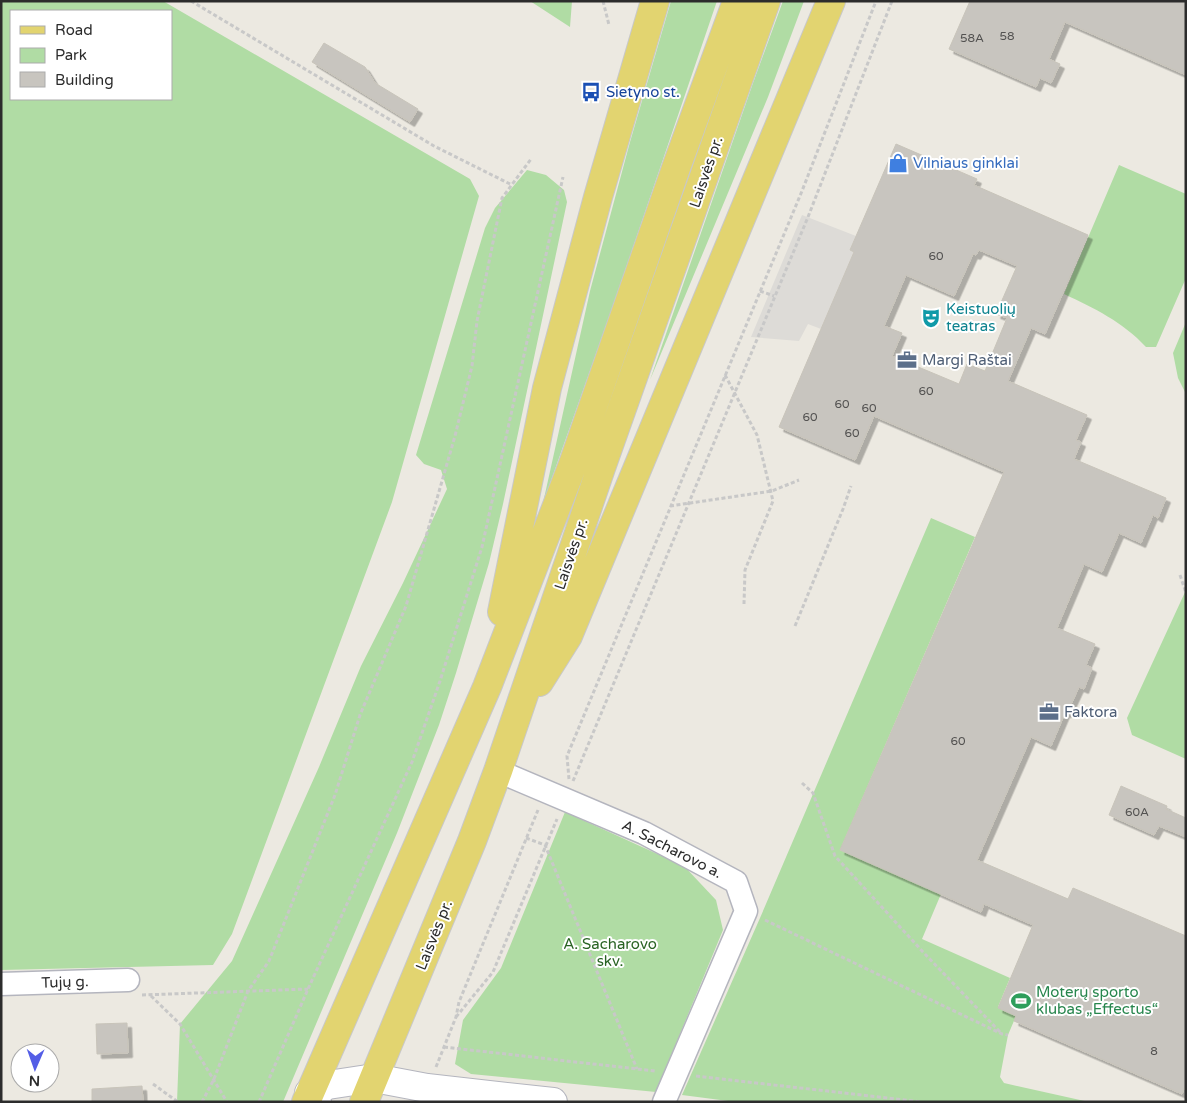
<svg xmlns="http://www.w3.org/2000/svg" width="1187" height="1103" viewBox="0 0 1187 1103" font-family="'Varela Round',sans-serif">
<defs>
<filter id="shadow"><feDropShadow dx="4.5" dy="4.5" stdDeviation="0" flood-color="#0004"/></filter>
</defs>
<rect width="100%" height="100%" fill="#ece9e1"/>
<path fill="#b0dca4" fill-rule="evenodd" d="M1,1h162l307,178 9,17 -87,306 -160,432 -19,31 -212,5zM171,11v88h-160v-88z
M530,1h42l-2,26z
M671,1h46l-104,305 -70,197 47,-212 40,-149z
M783,1h21l-36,96 -118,283 103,-297z
M1119,165l67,29v84l-30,69h-10c-23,-25 -52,-39 -82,-53z
M527,170l19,5 18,15 3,12 -64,302 -14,59 -33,110 -17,52 -42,108 -114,269h-106l3,-78 52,-63 87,-194 42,-101 42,-83 44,-94 -6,-19 -17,-6 -8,-9 69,-227 10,-20z
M1186,322v72l-8,-16 -5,-25z
M931,518l44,19 -135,313 101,44 -19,45 88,39 -12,29 18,9 -8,19 -8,42 4,6 85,19h-353l-54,-7 78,-177z
M1186,590v169l-54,-24 -5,-17z
M565,812l119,54 32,34 7,30 -67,162 -185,-18 -16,-10 8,-44 38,-52z"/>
<path fill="#dddbd7" d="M802,215l54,21 -6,14 4,2 -33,77 -13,-5 -9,17 -48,-4z"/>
<path fill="#c8c5bf" stroke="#c8c4ba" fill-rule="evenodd" filter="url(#shadow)" d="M970,1h216v74l-121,-53 -16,37 11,5 -9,19 -11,-5 -4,9 -87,-38z
M324,43l41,24 10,16 43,26 -8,13 -98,-60z
M896,144l81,35 -3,6 114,50 -43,99 -14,-6 -23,53 79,34 -11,25 5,2 -7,17 92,39 -8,20 -5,-3 -12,28 -22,-10 -17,39 -18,-8 -27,64 38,16 -9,21 6,3 -8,21 -5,-2 -12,26h-2l-14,33 -20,-9 -54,123 91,39 5,-11 113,48v148l-4,10 -168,-73 2,-5 -18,-8 35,-83 -49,-21 -3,8 -141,-62 164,-378 -130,-56 -19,44 -76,-33 75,-175 -4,-2zM979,250l38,16 -21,48 11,4 -22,53 -18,-7 -8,20 -67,-28 10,-23 -18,-7 22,-51 48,21 19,-42 3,1z
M1121,786l46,20 -1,3 20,9v19l-27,-11 -5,9 -45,-20z
M127,1023l1,30 -31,1 -1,-30z
M142,1086l1,16h-51v-13z"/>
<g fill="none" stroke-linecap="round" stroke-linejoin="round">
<defs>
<path id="street" d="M498,771l146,62 92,49 10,29 -82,191
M1,984l127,-4"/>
<path id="secondary" d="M317,1102l-8,-9 19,-8 46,-7 53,10 126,14"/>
<path id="primary" d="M502,612l45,-224 51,-191 57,-196
M539,682l29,-46 263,-635
M306,1102l181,-415 86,-223 103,-296 61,-167
M364,1102l108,-261 26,-70 103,-303 165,-467"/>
</defs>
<use href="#street" stroke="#b4b5be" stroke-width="25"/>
<use href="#secondary" stroke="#b4b5be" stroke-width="30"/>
<use href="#primary" stroke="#c8c8c8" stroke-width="30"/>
<path stroke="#c8c8c8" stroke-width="3" stroke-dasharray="4 2.5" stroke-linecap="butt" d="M191,1l243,145 78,39
M603,1l6,24
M760,291l14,5
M725,375l32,60 16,66 -28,69 -1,34
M670,506l102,-15 27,-11
M1180,575l6,18
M795,626l48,-117 8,-23
M569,779l-2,-23 235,-565 74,-190
M573,781l235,-564 84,-216
M802,783l11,10 22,63 88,96 79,82
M526,838l19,7 92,224
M765,920l237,114 6,1
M142,995l166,-6
M151,996l29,28 47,78
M456,1017l37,-45 64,-153
M444,1047l211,24
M436,1067l20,-50 3,-15 79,-192
M696,1076l226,26
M153,1084l25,18
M202,1102l12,-23 34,-88 21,-30 66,-166 25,-80 46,-109 49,-170 17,-70 5,-45 25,-123 29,-39
M259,1102l49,-113 104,-227 28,-81 42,-134 81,-370"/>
<use href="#street" stroke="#fff" stroke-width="22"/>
<use href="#secondary" stroke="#fff" stroke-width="28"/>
<use href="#primary" stroke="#e2d470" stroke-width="28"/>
</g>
<defs>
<symbol id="bus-bare" viewBox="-9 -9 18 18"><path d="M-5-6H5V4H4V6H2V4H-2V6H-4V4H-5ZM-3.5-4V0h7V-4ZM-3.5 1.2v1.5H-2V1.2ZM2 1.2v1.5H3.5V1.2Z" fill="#1a4fb4" stroke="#fff" stroke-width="2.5" paint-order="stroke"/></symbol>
<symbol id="shop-bare" viewBox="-9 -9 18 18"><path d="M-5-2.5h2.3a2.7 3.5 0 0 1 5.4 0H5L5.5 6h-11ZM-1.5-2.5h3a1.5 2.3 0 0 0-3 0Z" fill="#3f7fe0" stroke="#fff" stroke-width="2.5" paint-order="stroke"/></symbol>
<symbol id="theatre-bare" viewBox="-9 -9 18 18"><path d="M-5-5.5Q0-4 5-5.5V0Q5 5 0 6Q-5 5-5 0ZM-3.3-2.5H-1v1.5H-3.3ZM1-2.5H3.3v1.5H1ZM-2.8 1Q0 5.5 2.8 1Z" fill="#0f9aa8" stroke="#fff" stroke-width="2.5" paint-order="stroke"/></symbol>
<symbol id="office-bare" viewBox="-9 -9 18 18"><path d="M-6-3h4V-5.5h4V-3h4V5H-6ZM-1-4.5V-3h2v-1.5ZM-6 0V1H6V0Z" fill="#5c6f8a" stroke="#fff" stroke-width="2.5" paint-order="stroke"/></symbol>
<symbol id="stadium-bare" viewBox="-9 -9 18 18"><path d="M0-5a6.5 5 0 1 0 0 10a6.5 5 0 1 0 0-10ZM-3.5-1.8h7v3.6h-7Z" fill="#2e9e5b" stroke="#fff" stroke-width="2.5" paint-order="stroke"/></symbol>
</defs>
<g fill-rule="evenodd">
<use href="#bus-bare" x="577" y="78" width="28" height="28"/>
<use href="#shop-bare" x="884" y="149" width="28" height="28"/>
<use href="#theatre-bare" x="917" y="304" width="28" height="28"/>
<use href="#office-bare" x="893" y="346" width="28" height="28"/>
<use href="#office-bare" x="1035" y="698" width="28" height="28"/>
<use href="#stadium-bare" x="1007" y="987" width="28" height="28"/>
</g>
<g text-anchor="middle" stroke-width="4" stroke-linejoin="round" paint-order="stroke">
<g font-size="12" fill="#535251">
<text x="1007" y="40">58</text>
<text x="972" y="42">58A</text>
<text x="936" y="260">60</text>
<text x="926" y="395">60</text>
<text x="842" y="408">60</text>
<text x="869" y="412">60</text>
<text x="810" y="421">60</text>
<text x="852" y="437">60</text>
<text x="958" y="745">60</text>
<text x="1137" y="816">60A</text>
<text x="1154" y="1055">8</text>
</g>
<g font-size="15" fill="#164399" stroke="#fff" text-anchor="start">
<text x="606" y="97">Sietyno st.</text>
</g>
<g font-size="15" fill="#366cbe" stroke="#fff" text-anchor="start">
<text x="913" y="168">Vilniaus ginklai</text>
</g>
<g font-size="15" fill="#2c2c2c" stroke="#fff">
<text transform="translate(706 172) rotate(-71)" y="5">Laisvės pr.</text>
<text transform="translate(571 554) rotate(-71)" y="5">Laisvės pr.</text>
<text transform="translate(672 849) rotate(27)" y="5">A. Sacharovo a.</text>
<text transform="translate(434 935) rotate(-68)" y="5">Laisvės pr.</text>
<text transform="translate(65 982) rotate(-2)" y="5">Tujų g.</text>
</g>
<g font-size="15" fill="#0d838f" stroke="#fff" text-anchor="start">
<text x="946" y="314">Keistuolių<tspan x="946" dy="17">teatras</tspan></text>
</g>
<g font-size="15" fill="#4e5e75" stroke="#fff" text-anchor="start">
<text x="922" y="365">Margi Raštai</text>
<text x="1064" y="717">Faktora</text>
</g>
<g font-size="15" fill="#296323" stroke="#fff">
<text x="610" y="949">A. Sacharovo<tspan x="610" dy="17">skv.</tspan></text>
</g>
<g font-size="15" fill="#27864d" stroke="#fff" text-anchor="start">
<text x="1036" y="997">Moterų sporto<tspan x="1036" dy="17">klubas „Effectus“</tspan></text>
</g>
</g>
<rect width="1187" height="1103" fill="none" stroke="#2c2c2c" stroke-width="5"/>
<rect x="10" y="10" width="162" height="90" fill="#ffffff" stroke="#ababab"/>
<rect x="20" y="26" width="25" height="8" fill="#e2d470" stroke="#ababab"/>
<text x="55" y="35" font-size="15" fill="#2c2c2c">Road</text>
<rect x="20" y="48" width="25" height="15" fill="#b0dca4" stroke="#ababab"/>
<text x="55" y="60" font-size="15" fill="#2c2c2c">Park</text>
<rect x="20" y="72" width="25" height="15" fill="#c8c5bf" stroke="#ababab"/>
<text x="55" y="85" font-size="15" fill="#2c2c2c">Building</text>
<g transform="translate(35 1068) rotate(182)"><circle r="24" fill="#ffffff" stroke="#ababab"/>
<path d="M0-4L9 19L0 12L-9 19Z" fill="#545ee6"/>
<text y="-8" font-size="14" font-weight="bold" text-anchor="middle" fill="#2c2c2c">N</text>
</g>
</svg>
